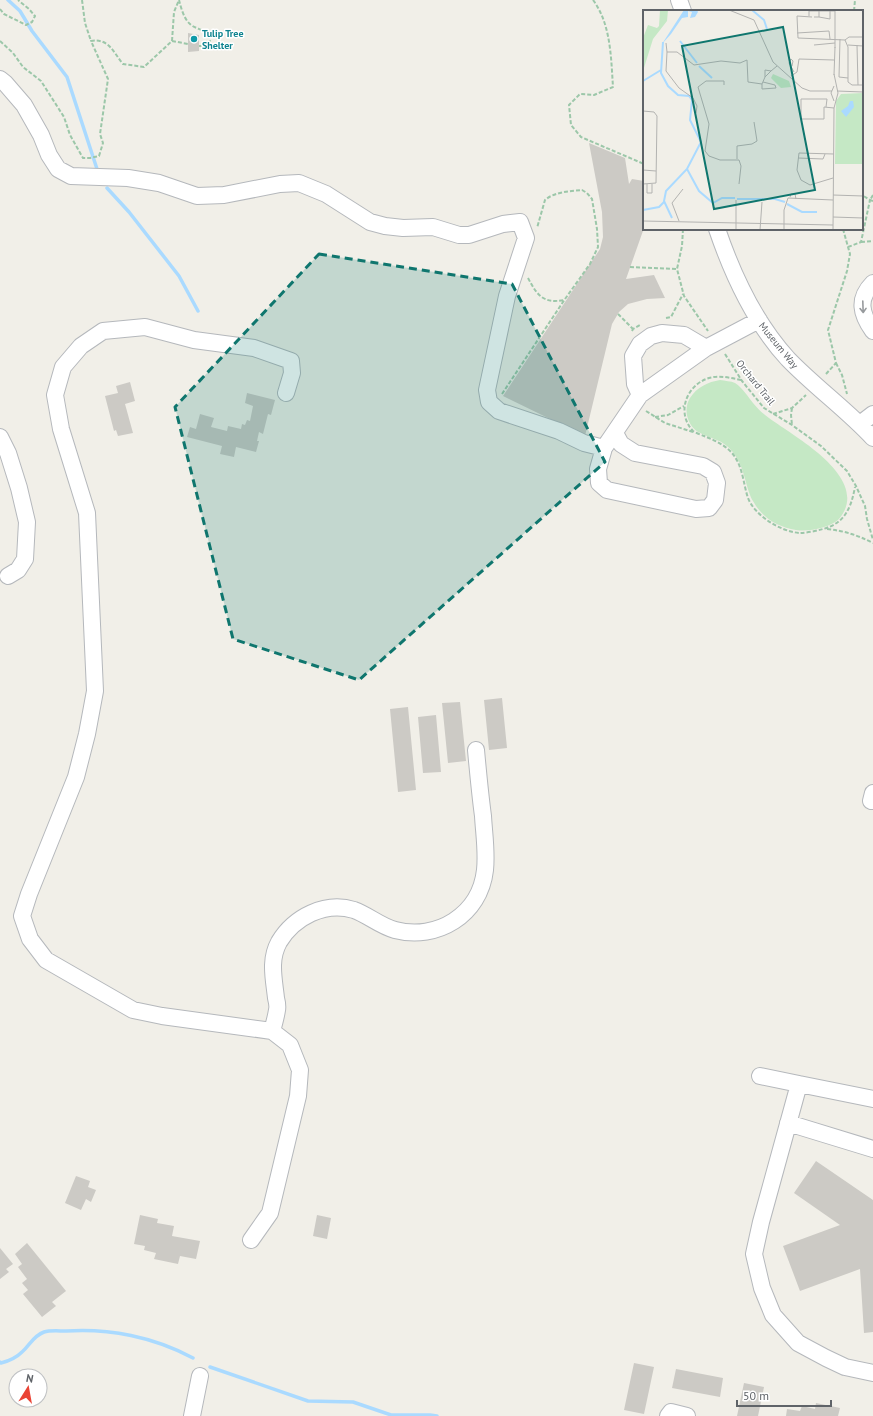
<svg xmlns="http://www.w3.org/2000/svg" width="873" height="1416" viewBox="0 0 873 1416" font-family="'PT Sans',sans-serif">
<rect width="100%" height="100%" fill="#f1efe8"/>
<path fill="#c5e8c5" d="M720,380c5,1 11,1 15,3 8,5 13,14 18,20 5,6 10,11 16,15 24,18 104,60 70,101 -10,9 -30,13 -43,11 -17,-3 -30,-10 -40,-24 -2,-4 -5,-7 -6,-11 -6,-16 -6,-29 -18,-44 -10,-12 -21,-12 -34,-19 -11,-7 -15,-23 -8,-34 7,-11 18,-16 30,-18z"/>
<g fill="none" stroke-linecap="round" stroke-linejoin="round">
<path stroke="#aadaff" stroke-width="3.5" d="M8,0l12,11 12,20 35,46 30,92
M107,188l22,24 50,64 19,35
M0,1362l1,1c8,-2 15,-5 21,-11 8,-7 11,-16 22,-20 6,-2 15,-1 22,-1 43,-3 88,6 127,27
M210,1367l98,34 45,1 38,13h39l7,1"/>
</g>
<path fill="#cccac5" d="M188,33l11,2v16l-11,1z
M589,143l36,15 4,26 3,-5 12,2v47l-18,51 28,-4 11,23 -18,1 -19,5 -9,8 -7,12 -27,112 -82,-40 97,-147 3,-12 -1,-25z
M130,382l5,19 -10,3 8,29 -15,3 -2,-6 -2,1 -9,-35 13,-3 -2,-7z
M247,393l28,7 -4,15 -3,-1 -5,20 -4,-2 -2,9h2l-3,11 -20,-5 -2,10 -14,-3 2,-8 -35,-9 3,-10 6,2 4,-15 14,4 -3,9 16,4 1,-5 13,3 1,-5 3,1 2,-5 3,1 3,-15 -8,-3z
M502,698l5,50 -18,2 -5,-50z
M460,702l6,59 -18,2 -6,-60z
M408,707l8,83 -18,2 -8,-83z
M436,715l5,57 -18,1 -5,-56z
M816,1161l57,39v132l-9,1 -4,-64 -60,22 -17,-45 57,-21 -46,-32z
M76,1176l14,5 -2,6 8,3 -5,12 -5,-3 -5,11 -16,-7z
M140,1215l18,4 -1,4 17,3 -2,10 28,5 -4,18 -16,-3 -2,8 -24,-5 2,-6 -12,-3 1,-4 -11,-2z
M317,1215l14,3 -4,21 -14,-3z
M27,1243l39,48 -14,11 4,4 -14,11 -19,-23 5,-4 -6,-7 5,-4 -9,-12 4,-3 -7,-10z
M0,1248l13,16 -7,5 3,3 -9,7z
M634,1363l20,4 -10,47 -20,-4z
M676,1369l47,9 -3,19 -48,-9z
M744,1383l20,4 -6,29h-21z
M816,1403l24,5 -2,8h-52l1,-7 13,2 2,-5 13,3z"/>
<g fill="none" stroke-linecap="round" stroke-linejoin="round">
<defs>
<path id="minor" d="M679,0l4,11
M0,79l5,4 19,22 17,30 8,20 9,14 13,7 57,2 31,5 38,13 27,-1 56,-11 19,-1 27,11 44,28 15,4 18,2 30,-1 26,8h10l34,-11 17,-2 6,16 -19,58 -20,94 2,12 10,9 60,20 25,12 20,5
M717,229c16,47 37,93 71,130 27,28 59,51 85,79
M873,283c-16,16 -12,31 0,48
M706,348l-66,47 -5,-11 -2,-28 7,-12 11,-8 11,-3 22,2 22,13 53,-28
M860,424l13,-10
M615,433l6,11 14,9 68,13 10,6 4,11 -2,17 -6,8 -13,1 -89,-19 -8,-7 -1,-14 6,-21 36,-53
M0,437l8,16 11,35 8,34 -2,37 -7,11 -10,6
M873,793l-2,8h2
M272,1031c2,-7 4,-14 5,-21 1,-4 0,-8 -1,-12 -2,-19 -7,-38 3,-56 15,-25 46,-41 75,-32 14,5 26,16 41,20 42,11 85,-15 90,-60 2,-18 -1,-36 -2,-54 -3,-22 -5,-44 -7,-66
M760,1076l39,8
M873,1099l-74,-15 -38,138 -7,32 8,34 11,27 25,28 28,15 19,9 28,6
M788,1123l85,26
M251,1240l19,-27 28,-117 2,-26 -10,-25 -18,-14 -110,-15 -29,-6 -87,-50 -16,-21 -8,-23 7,-22 47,-117 11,-43 8,-43 -8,-178 -26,-84 -6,-34 8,-28 18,-21 22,-15 42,-4 49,13 60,8 37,13 1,12 -6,20
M192,1416l8,-40
M668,1416l3,-4 16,4"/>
</defs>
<use href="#minor" stroke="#b5b8bc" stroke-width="18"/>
<path stroke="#9cc7a9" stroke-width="2" stroke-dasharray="4 2" stroke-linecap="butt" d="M82,0l3,23 6,18
M179,0c2,8 5,19 11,24 5,5 14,5 19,11l1,7 -3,4h-8
M593,0c18,24 18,58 20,87l-19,8 -14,-1 -11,11 2,20 10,12 63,27
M0,9l4,5 22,11 6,-3 3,-6 -6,-7 -11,-9
M854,11l1,-11
M0,41l13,12 10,14 18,14 23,36 6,18 13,23h7l9,-2 4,-13 -3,-9 8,-55 -17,-38c18,-3 22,11 32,23l21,3 28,-26 2,-29 5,-12
M172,41l16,3
M873,195l-3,5 3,1
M683,229l-1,17 -5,23 7,27 24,35
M861,242l12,-1
M848,247l13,-5 9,-42 -8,-5
M630,267l47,2
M528,278c9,17 15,26 36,22
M618,314l15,15
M666,318l5,-1 12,-23
M632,331l1,-2 7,-4
M725,354l17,27 22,27 28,17 29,21 26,25 9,15 9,20 2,13 6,21
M836,363l6,12 5,19
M826,374l10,-11 -8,-33 19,-59 3,-17 -7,-25
M741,380c-10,-2 -21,-5 -32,-2 -23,7 -33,35 -16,53 3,2 8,4 11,5 10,4 21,9 28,17 11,13 11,30 16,45 7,18 32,33 51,35 7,0 17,-2 24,-4 22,-6 28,-21 32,-42
M502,394l63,-95 25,-35 8,-17 -1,-18 -5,-30 -5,-6 -5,-3c-12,1 -28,2 -37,10l-8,28
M792,408l-1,7 1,10
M646,411l19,12 28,9
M773,414l19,-6 14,-13
M655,417l13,-2 16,-9
M827,529c18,2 30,6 46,14"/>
<use href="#minor" stroke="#fff" stroke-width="16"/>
</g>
<defs><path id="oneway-shaft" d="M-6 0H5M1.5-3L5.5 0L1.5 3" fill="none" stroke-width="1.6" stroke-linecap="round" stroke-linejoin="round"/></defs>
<use stroke="#979a9d" href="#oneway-shaft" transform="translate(863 307) rotate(88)"/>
<path fill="#0f766e" fill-opacity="0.2" stroke="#0f766e" stroke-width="3" stroke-dasharray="8 5" stroke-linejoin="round" d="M319,254l193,30 93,178 -246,218 -126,-41 -58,-232z"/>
<circle fill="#0f9aa8" stroke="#fff" stroke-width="1.5" cx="194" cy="39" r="4"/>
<g text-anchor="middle" stroke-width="3" stroke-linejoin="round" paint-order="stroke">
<g font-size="10" font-weight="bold" fill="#0d838f" stroke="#fff" text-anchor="start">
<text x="202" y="37">Tulip Tree<tspan x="202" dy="12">Shelter</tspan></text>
</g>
<g font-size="10" fill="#5f6368" stroke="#fff">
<text transform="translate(779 345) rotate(51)" y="4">Museum Way</text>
<text transform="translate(756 382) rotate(51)" y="4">Orchard Trail</text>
</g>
</g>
<g transform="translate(643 10)">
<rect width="220" height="220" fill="#f1efe8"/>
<path d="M17,0h8l-1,11 -14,18 -10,32v-33l5,-13 9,3 2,-2zM130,64l16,7 2,6 -10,1 -10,-10zM220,83v71h-28l1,-63 5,-7z" fill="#c5e8c5"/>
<path d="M41,0h13l1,2 -3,5 -5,1 2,-6 -4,-1v6l-6,1 -11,16 -9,10zM207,91h3l1,6 -8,10 -5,-6 7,-5z" fill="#aadaff"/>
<path fill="none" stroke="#aadaff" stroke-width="2" d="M109,0l12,10 3,9M37,31l17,22M20,32l-2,31 7,13 10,9 11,1 3,4 -2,20 11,22 -14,27 -21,22 -2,10 8,17M56,56l13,12M0,71l18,-11M44,159l12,22 14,12 9,-5h13M94,189h38l10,3M144,194l15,8h15M0,200l16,-3 5,-5"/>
<path fill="none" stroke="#b3b3b1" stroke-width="1" d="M86,0l25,10 19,42 29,26 8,3h22M166,6v-5h10M169,7l-15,-1 1,22 47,2 3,7v35l4,3h11M171,7h5v-6h16M176,7l11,2v-8M154,23l32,-2 1,8M197,29l-1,38 9,1M202,30l4,-3h14M23,33l1,9h10l17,13 27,-4 19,2 7,-3 1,22 14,2M171,35l21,-2M205,35l15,1M214,35l1,40M192,38v-38M24,42l-1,19 13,17 14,10 4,8 -1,7M149,56l1,-5 -2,-2 -2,4 5,9M128,61l-6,6v-7l6,1 6,-5M191,65l1,-28M148,66l6,-4 2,-13 35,1M120,72l12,3 1,3 -14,1v-5l3,-7M81,75v-4h-18l-8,6 11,37 -4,27 4,5 11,4h19l2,6 -2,18M194,81l26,1M191,91l-3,-8 3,-7M183,97l1,-8h-26v20h23v-12l10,1M0,101l11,1 3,4 -1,67 -13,1M155,148l25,1 2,-5M94,149v-13l15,-2 5,-3 -3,-19M0,160l13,1M190,168l-23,7 -9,-5 -4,-10 2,-17 35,1M4,174v9h5v-9M190,185l30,1M147,187l1,-3h4l1,5M190,207l30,1M0,211l190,4M36,211l-7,-18 11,-14M93,220v-30M117,220l2,-28M141,220v-20l4,-12 45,2M190,220l1,-122 4,-15 -4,-19"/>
<path fill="#0f766e" fill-opacity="0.15" stroke="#0f766e" stroke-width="2" d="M140,17l32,163 -101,19 -32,-163z"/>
<rect width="220" height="220" fill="none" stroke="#5f6368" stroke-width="2"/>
</g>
<g transform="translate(28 1388) rotate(11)"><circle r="19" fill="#ffffff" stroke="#bfc1c3"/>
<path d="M0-3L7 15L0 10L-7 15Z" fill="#ea4335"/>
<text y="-6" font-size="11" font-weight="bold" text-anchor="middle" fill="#5f6368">N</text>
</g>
<path d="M737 1400v6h94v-6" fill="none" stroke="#5f6368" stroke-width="2"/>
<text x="743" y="1400" font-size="12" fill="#5f6368" stroke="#ffffff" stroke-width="3" paint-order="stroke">50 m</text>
</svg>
